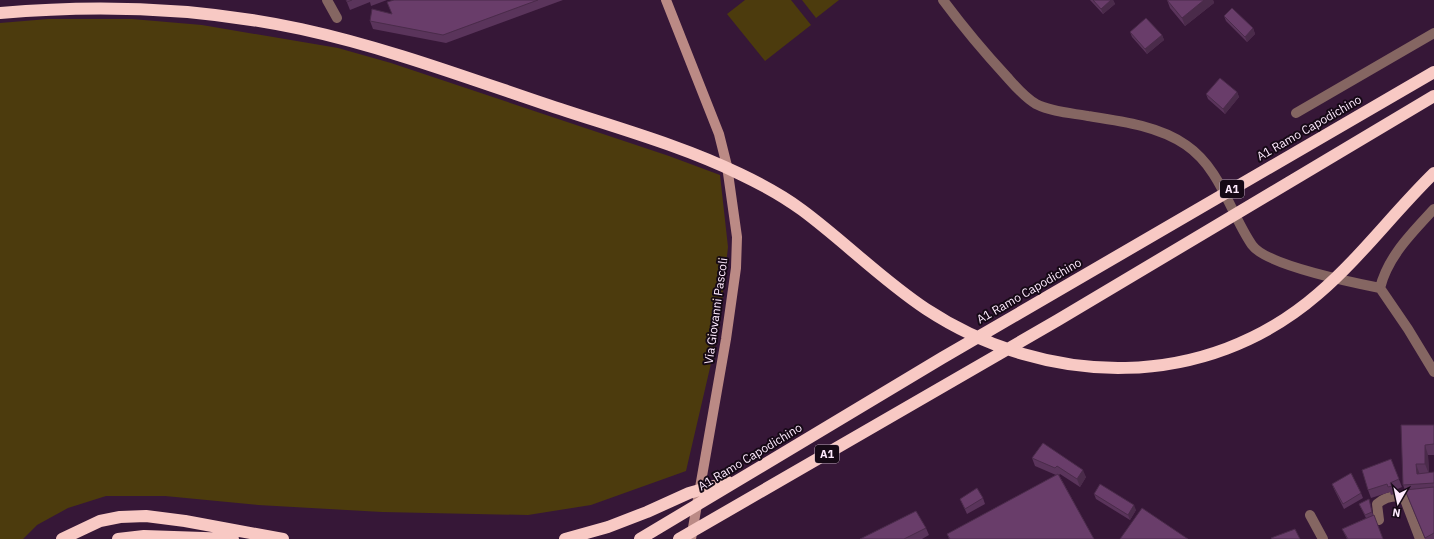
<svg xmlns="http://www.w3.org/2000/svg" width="1434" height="539" viewBox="0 0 1434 539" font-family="'IBM Plex Sans',sans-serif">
<rect width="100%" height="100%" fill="#361737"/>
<path fill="#4c3b0d" d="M745,0h46l20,25 -46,36 -38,-47z
M802,0h37l-23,18z
M48,19h84l70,6 136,23 53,15 278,93 51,19 8,72 -9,82 -33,142 -95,34 -63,10 -146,-3 -124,-7 -93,-9h-59l-38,12 -31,17 -14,14h-23v-516z"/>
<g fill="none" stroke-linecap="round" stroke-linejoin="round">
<path stroke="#856662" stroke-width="10" d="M327,0l10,18
M943,0c20,27 41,52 64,77 8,9 18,21 29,27 16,8 35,9 52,12 33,5 71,10 98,29 35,24 44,68 66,100 14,20 103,38 128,43
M1296,113l138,-80
M1434,209c-22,24 -46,47 -54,79l28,41 26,43
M1310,515l13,24
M1379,520l-2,-16c7,-6 17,-9 27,-7l16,42"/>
<path stroke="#bb8a85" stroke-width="10" d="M666,0l53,134 8,32 10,71 -1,31 -10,71 -35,200"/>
<path stroke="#f8c9c4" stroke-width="12" d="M0,13c100,-9 203,-5 301,16 83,18 164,48 244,75 65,22 133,40 195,70 21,10 43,22 62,36 42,31 80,70 124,99 122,80 280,82 392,-15 43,-37 76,-82 116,-121
M62,539l38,-18 20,-4 26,-1 39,5 98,18
M118,539l26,-3 89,3
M565,539l43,-12 39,-15 42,-19 39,-11
M640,539l302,-181 492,-286
M679,539l379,-219 376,-224"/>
</g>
<path fill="#5a345b" d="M346,0h41l-16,6 -1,-4 -20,8z
M394,0h169l-117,43 -73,-14 -3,-8 21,-7z
M1090,0h23l2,4 -12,10z
M1167,0h46l1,3 -29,23 -15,-18z
M1224,16l29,12 2,6 -8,8 -21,-21z
M1130,32l32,3 2,5 -17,14 -15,-17z
M1237,92l2,5 -14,17 -17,-15 -2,-5z
M1434,425v30h-6l1,18 5,-1v67h-9l-16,-39 -6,-15z
M1043,443l43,34 -6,10 -20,-13 -1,1 35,64h-145l-2,-5 109,-59 -21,-9 -3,-8z
M1391,459l11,28 -9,4 1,3 -3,1 -1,-3 -19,6 -3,-8z
M1332,484l29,9 2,5 -19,11 -10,-20z
M1094,494l42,16 -6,10 -34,-21z
M983,498l2,6 -18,10 -7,-15z
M1369,499l4,16 10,24h-36l-5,-10 31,-14 -7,3 -7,-14z
M926,528l3,7 -7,4h-62z"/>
<path fill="#4a2b4a" d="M1111,0h2l2,4 -12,10 -2,-5z
M1204,0h9l1,3 -29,23 -3,-8z
M1253,28l2,6 -8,8 -2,-5z
M1162,35l2,5 -17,14 -2,-5z
M1237,92l2,5 -14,17 -2,-5z
M1425,445l3,10 1,19 -4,-10z
M1416,464l4,11 1,9 -4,-10z
M1083,470l3,7 -6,10 -3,-8z
M1134,505l2,5 -6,10 -2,-5z"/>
<path fill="#693d6a" stroke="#4a2b4a" d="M346,0h6l-5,2z
M394,0h144l-95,35 -73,-14 2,-12 20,5 -5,-12z
M1093,0h18l-10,9z
M1167,0h37l-22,18z
M1232,8l21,20 -8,9 -21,-21z
M1146,18l16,17 -17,14 -15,-17z
M1220,78l17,14 -14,17 -17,-15z
M1401,425h33v19l-9,1v19h-9l1,10 17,-2v11l-31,2z
M1043,443l40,27 -6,9 -20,-13 -2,2 -23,-10z
M1391,459l8,20 -9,4 2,3 -4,1 -1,-3 -19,6 -6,-20z
M1351,473l10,20 -18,11 -11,-20z
M1058,474l36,65h-144l-3,-5z
M1100,484l34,21 -6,10 -34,-21z
M1434,487v46l-9,5 -20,-48z
M977,488l6,10 -18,11 -5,-10z
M1369,499l3,13 -7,3 -6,-11z
M1142,508l46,31h-68z
M916,511l10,17 -22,11h-44z
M1374,515l9,24h-35l-6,-10z
M1295,529l5,10h-28l-1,-1z"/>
<g text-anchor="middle" stroke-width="4" stroke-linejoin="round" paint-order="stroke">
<g fill="#160916" stroke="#b8a6b8" stroke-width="1">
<rect x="1220" y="180" width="24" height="18" rx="3"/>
<rect x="815" y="445" width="24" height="18" rx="3"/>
</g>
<g font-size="11" font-weight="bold" fill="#feeafe">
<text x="1232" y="193">A1</text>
<text x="827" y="458">A1</text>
</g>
<g font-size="12" fill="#feeafe" stroke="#160916">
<text transform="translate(1309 128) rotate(-30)" y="4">A1 Ramo Capodichino</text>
<text transform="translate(1029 291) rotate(-30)" y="4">A1 Ramo Capodichino</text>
<text transform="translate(716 311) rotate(-82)" y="4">Via Giovanni Pascoli</text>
<text transform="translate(750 457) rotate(-31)" y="4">A1 Ramo Capodichino</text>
</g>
</g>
<g transform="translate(1398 503) rotate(189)" stroke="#160916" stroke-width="3" paint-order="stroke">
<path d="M0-3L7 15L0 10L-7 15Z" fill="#feeafe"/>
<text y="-6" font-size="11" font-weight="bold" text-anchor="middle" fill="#feeafe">N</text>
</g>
</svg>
